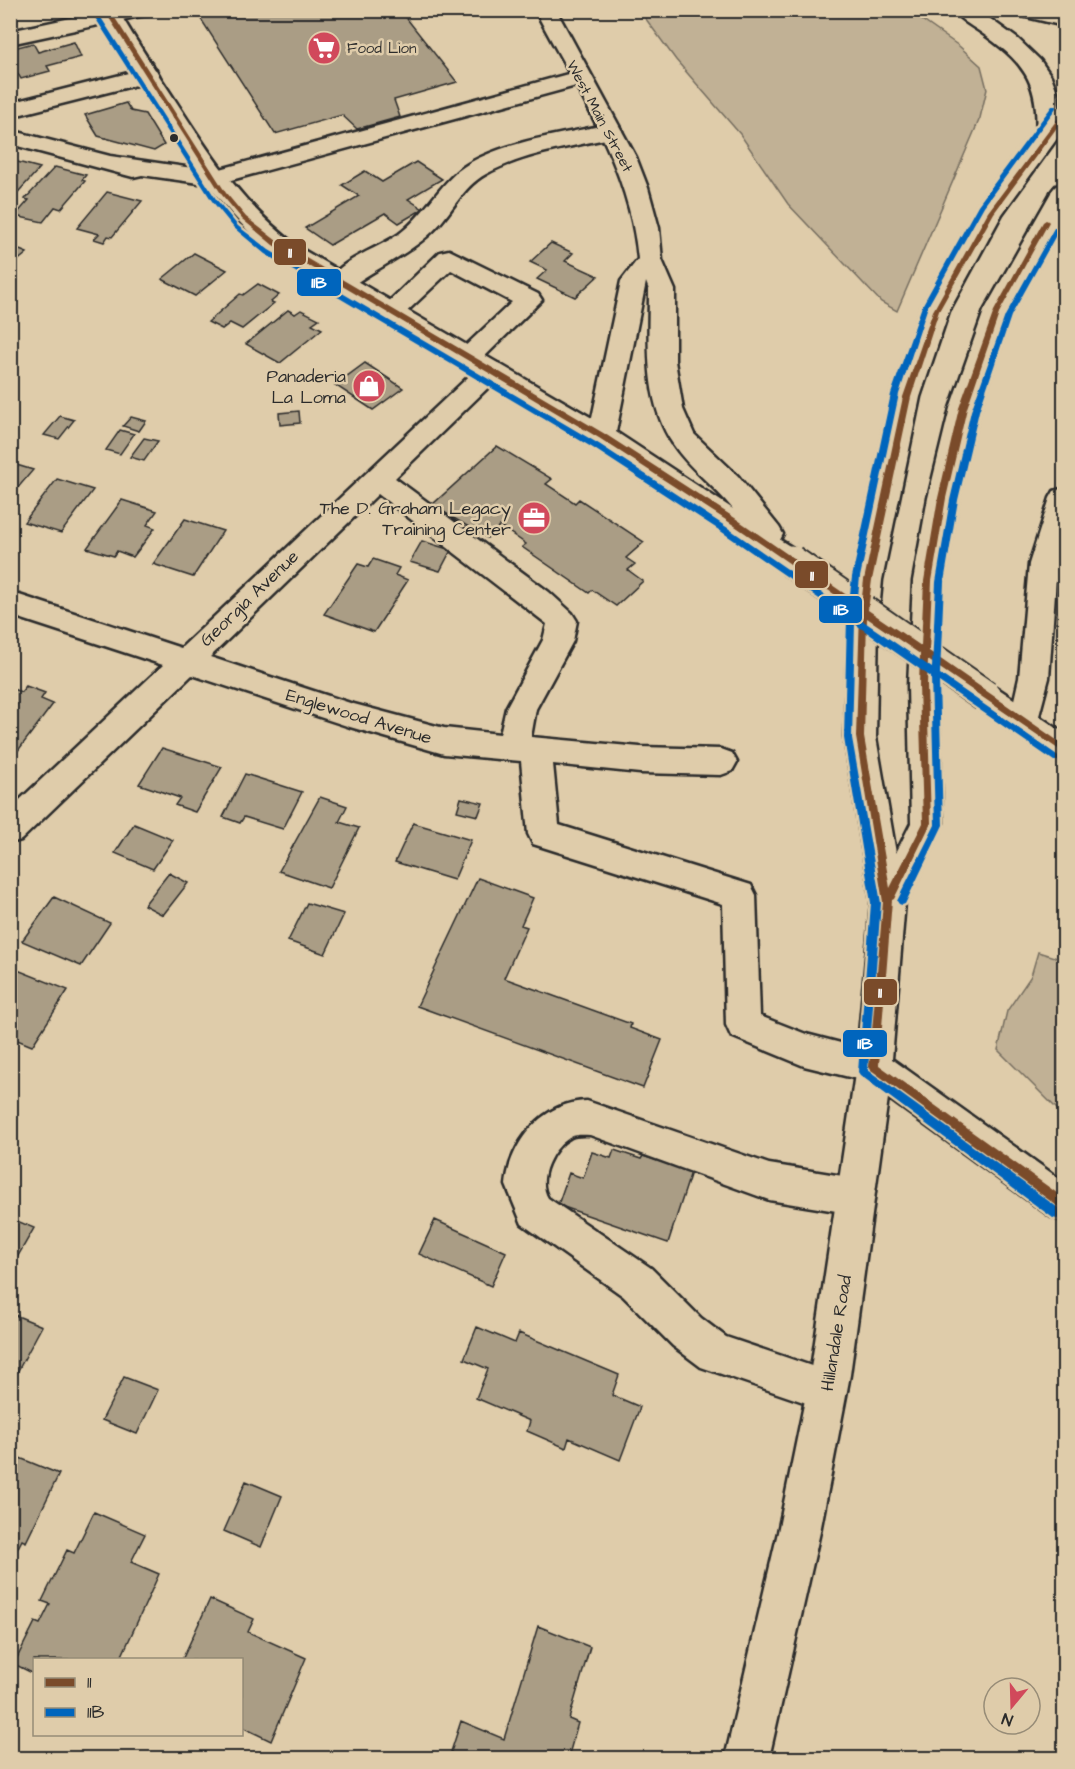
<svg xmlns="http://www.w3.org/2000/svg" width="1075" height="1769" viewBox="0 0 1075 1769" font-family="'Architects Daughter',sans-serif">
<rect width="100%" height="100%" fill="#dfccaa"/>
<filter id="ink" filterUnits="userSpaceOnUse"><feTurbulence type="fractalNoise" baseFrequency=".0167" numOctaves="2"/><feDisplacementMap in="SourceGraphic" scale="12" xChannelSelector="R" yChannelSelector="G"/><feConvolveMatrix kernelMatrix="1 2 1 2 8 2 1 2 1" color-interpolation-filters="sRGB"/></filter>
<g filter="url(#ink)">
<path fill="#c1b195" stroke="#766e60" stroke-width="1.5" d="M640,11h269l50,35 22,20 6,23 -7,29 -83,193 -16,-9 -93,-98 -48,-70 -64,-74z
M1038,952l26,8v156l-66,-66 9,-39 24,-35z"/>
<path fill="#aa9d85" stroke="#2b2b2b" stroke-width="1.5" d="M205,10h195l57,72 -63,18 6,17 -43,12 -15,-14 -67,19 -78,-121z
M74,42l7,15 -34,9 3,5 -29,8 -11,-18v-12l23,-6 5,9z
M126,103l5,8 14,3 19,31 -10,6 -56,-15 -13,-21z
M10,160l30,8 -30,33z
M416,162l26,17 -34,20 15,10 -24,14 -14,-10 -55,32 -25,-17 54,-32 -17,-11 23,-14 17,11z
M55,167l31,8 -4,5 3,1 -24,28 -6,-2 -12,15 -28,-6 14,-16 -4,-1z
M107,192l35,9 -30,36 -4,-1 -4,6 -10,-3 5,-5 -22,-6z
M551,243l22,10 -8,8 33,15 -23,21 -38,-18 10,-9 -17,-8z
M10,246l17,7 -17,14z
M194,253l33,17 -32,26 -33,-17z
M258,284l21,11 -8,7 3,1 -32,26 -12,-6 -8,6 -14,-7 32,-28 3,1z
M288,310l7,4 6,-4 18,9 -7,5 10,5 -42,34 -34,-19z
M365,363l38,25 -30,22 -38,-25z
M299,411l1,12 -20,2 -1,-12z
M60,416l14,4 -15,19 -15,-4z
M131,417l15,4 -7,10 -16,-5z
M120,430l14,4 -14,20 -14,-4z
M144,438l14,3 -14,20 -14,-4z
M497,446l55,33 -6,5 29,19 4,-4 65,43 -18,16 9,6 -7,6 15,11 -27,25 -24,-16 -3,3 -67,-46 4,-3 -26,-18 -13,12 -55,-33z
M10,463l23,7 -23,27z
M57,479l36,11 -32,43 -37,-11z
M122,500l35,11 -10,14 8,3 -22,29 -16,-6 -3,5 -27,-8z
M185,519l38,12 -30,46 -40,-13z
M422,541l29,9 -11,21 -30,-9z
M373,559l26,9 -4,7 13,5 -34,52 -50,-18 34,-50 10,3z
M26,686l19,7 -4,6 12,5 -39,52 -4,-1v-67l11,4z
M162,748l60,19 -27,45 -20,-7 5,-7 -41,-14z
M245,774l57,18 -19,37 -39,-12 -4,6 -17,-6z
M320,797l27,9 -8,16 20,6 -30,60 -50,-17z
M461,798l22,5 -5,13 -21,-5z
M413,823l58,17 -17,40 -59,-18z
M134,824l39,16 -20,29 -38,-16z
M169,873l19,10 -25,32 -19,-10z
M478,878l55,20 -12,27 6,2 -23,51 127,46 -1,4 32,12 -19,48 -226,-82z
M54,897l56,26 -29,43 -59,-25z
M307,903l37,11 -19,40 -37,-13z
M10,967l58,23 -36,56 -22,-9z
M614,1150l27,9 2,-3 48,16 -23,71 -110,-38 11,-32 14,5 9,-26 19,6z
M10,1218l24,10 -19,33 -5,-2z
M435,1220l71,32 -15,34 -72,-32z
M10,1313l32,13 -28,52 -4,-1z
M477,1327l38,16 4,-10 100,42 -7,20 28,12 -20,53 -51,-22 -3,10 -39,-17 3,-10 -54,-23 12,-29 -24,-10z
M124,1377l34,13 -21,44 -35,-14z
M10,1454l49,20 -33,68 -4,-2 -12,23z
M246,1481l36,15 -21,51 -37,-16z
M94,1512l51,22 -14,28 28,12 -39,86h-86v14l-20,-10 21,-42 5,2 10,-20 -8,-3 25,-51 7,3z
M210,1599l44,20 -6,13 58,26 -35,83 -29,-14v-67h-60z
M538,1626l52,21 -21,72 9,4 -10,35h-119l12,-37 43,18z"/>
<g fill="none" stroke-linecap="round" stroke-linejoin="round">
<defs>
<path id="minor" d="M108,10h42l-2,5 -8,1 -130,28v-13z
M148,68l8,2 3,5 -3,5 -146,37v-14z
M579,71l8,2 3,5 -3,5 -374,102 -71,-10 -9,2 -123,-33v-14l100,26 103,15z
M610,124l8,2 4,5 -4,5c-44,11 -92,16 -132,38 -24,13 -34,39 -53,57 -25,24 -57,37 -84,57l-9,2 -9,-2 -4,-6c15,-23 50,-33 72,-48 24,-18 37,-44 59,-63 36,-29 107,-37 152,-47z
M449,250l89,44 4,6 -64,63 -9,3 -9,-3 -4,-6 4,-6 52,-49 -61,-32 -51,48 -9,3 -9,-3 -4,-6 62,-60z
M491,361l9,3 4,6 -4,6 -105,102 154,114 23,21 5,8 -4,20 -37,68 -5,28 109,10 81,2 11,4 5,9 -5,9 -11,4 -81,-2 -87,-9 6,61 192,60 5,10 4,121 46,18 81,21 5,12 -5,12 -13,4 -70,-17 -73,-30 -5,-11 -3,-121 -190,-60 -5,-10 -7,-73 -77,-7 -94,-27 -158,-52 -171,165 -11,3v-34l153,-144 -153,-50v-23l171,56 301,-284zM378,494l169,130 -4,16 -37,68 -6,26 -56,-6 -94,-25 -140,-46z
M1064,488v53l-7,23 -8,114 -14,53 -11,3 -11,-3 -4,-9 10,-44 10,-114 21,-66 4,-7z
M587,1101l182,63 86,14 13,5 6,13 -6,13 -13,5 -86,-14 -179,-65c-6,0 -14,-1 -19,2 -19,10 -35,42 -23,61l103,70 50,50 25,19 115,39 6,14 -6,14 -14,6 -126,-43 -28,-21 -50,-50 -101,-72 -16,-39c4,-43 37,-83 81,-84z"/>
<path id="major" d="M97,10h21c18,32 39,62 59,93 36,56 69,106 123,145l292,170 29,-137 17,-22c-8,-91 -61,-169 -103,-249h21l80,147 12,31 11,40 3,32 13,30v71l8,48 11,25 44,42 41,51 4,7 -3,6 21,13 4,8 -4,8 -10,3 -10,-3 -189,-126 -310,-183c-56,-42 -90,-97 -127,-156 -20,-31 -40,-61 -58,-94zM646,282l3,8c0,50 -6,110 24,154 16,25 42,42 60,65l-117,-77z
M1064,107v22l-62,85 -53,97 -29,86 -38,183 -4,41 -2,116 20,116 15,-30 -3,-138 5,-104 15,-83 22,-90 34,-97 68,-120 4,-5 8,-2v28l-54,99 -34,97 -20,90 -13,83 -5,104 5,138 -38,79 -13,157 172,123v40l-13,-5 -163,-119 -38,277 -30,157 -51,226h-44l53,-226 32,-157 46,-308 15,-165 -27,-165 4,-116 6,-41 40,-183 29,-86 59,-104 74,-98z
M985,684l11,3 68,46v29l-11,-4 -79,-53 -4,-9 4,-9z"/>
<path id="highway" d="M953,10h25l40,29 22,21 11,16 7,18 2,35 -4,11h-16l-4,-5c4,-55 -14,-74 -57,-104 -9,-6 -20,-12 -26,-21z
M1016,10h37l11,4v12l-46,-11z
M1064,185v14l-9,-2 -4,-5 4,-5z"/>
</defs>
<use href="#minor" stroke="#2b2b2b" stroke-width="5"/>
<use href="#major" stroke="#2b2b2b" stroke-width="5"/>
<use href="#highway" stroke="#2b2b2b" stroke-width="5"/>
<use href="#minor" fill="#dfccaa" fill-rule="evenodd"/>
<use href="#major" fill="#dfccaa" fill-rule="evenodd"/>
<use href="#highway" fill="#dfccaa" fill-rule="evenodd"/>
<defs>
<path id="major-bridge" d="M791,561l194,135"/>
</defs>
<use href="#major-bridge" stroke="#2b2b2b" stroke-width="35" stroke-linecap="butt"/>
<use href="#major-bridge" stroke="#dfccaa" stroke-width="31"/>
<defs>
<path id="bus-1" d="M104,10h6l116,183 20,24 31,24 328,193 130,84 126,87 3,-25 39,-183 30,-86 55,-99 74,-99 2,-1v6l-70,95 -55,98 -28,86 -39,183 -4,30 53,36 3,-65 14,-83 21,-90 35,-97 49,-89 3,-2 2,1 1,1 -49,89 -33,97 -21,90 -14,83 -3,70 135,94v7l-3,-1 -133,-91 -1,25 4,138 -37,76 -2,1 -13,165 185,133v11l-4,-1 -189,-138 -2,-3 14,-165 -27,-165 4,-125 -131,-90 -130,-84 -326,-193 -31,-26 -20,-24zM867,618l53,36 -1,31 4,138 -33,65 -26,-151z"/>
<path id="bus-2" d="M95,15l5,1 116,183 22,27 31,24 330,194 129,84 120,83 4,-34 39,-183 31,-88 56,-101 74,-99h4v2l-72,98 -56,100 -29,88 -39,183 -4,39 76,52 4,-86 14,-82 21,-89 34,-95 49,-88 3,-2h2l1,2 -49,88 -32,95 -21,89 -14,82 -4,92 120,83 1,2 -1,2h-6l-115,-79 4,143 -38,79 -3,1 -3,-1 -2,-3 38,-76 -4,-148 -76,-53 -3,114 29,165 -13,167 193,140 1,4 -1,4 -4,1 -4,-1 -193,-143 -2,-3 13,-169 -27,-165 3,-120 -125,-86 -129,-84 -328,-194 -31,-26 -22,-27 -118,-185z"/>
</defs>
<use href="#bus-1" stroke="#dfccaa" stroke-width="5"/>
<use href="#bus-2" stroke="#dfccaa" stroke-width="5"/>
<use href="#bus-1" fill="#7a4b2a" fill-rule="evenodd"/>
<use href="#bus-2" fill="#0065bd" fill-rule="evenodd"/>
</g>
</g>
<defs>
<symbol id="supermarket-disc" viewBox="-11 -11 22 22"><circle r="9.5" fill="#d1495b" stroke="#dfccaa"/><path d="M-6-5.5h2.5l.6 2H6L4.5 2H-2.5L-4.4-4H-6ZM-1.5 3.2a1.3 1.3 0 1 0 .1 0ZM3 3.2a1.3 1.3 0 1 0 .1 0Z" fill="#fff"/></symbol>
<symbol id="shop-disc" viewBox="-11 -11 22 22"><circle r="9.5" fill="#d1495b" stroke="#dfccaa"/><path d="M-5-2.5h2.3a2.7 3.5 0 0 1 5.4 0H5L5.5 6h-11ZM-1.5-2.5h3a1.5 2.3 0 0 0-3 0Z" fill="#fff"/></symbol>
<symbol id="office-disc" viewBox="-11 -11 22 22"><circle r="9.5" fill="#d1495b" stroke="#dfccaa"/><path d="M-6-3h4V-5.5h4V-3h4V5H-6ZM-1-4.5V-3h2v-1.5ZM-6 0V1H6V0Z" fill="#fff"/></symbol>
</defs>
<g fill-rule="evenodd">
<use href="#supermarket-disc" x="305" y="29" width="38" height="38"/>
<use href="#shop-disc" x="350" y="367" width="38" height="38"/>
<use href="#office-disc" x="515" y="499" width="38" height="38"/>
</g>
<circle fill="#2b2b2b" stroke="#dfccaa" stroke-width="2" cx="174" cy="138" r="5"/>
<g text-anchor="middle" stroke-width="5" stroke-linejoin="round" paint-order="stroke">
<g font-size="15" fill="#2b2b2b" stroke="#dfccaa" text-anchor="start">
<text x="347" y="53">Food Lion</text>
</g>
<g font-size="15" fill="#2b2b2b" stroke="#dfccaa">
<text transform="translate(600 116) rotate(62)" y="5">West Main Street</text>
</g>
<g font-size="18" fill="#2b2b2b" stroke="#dfccaa" text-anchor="end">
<text x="346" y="382">Panaderia<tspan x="346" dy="21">La Loma</tspan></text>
<text x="511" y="514">The D. Graham Legacy<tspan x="511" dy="21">Training Center</tspan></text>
</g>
<g font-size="18" fill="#2b2b2b" stroke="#dfccaa">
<text transform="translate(249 598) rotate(-44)" y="6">Georgia Avenue</text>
<text transform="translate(359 716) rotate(17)" y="6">Englewood Avenue</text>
<text transform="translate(836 1333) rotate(-81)" y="6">Hillandale Road</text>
</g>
</g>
<g stroke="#dfccaa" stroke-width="2">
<rect x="273" y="238" width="34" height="28" rx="6" fill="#7a4b2a"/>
<rect x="296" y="268" width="46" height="29" rx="6" fill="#0065bd"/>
<rect x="794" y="560" width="35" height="29" rx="6" fill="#7a4b2a"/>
<rect x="818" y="595" width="45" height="29" rx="6" fill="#0065bd"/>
<rect x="863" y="978" width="35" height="28" rx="6" fill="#7a4b2a"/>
<rect x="842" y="1029" width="46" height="29" rx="6" fill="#0065bd"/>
</g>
<g font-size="16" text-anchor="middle" font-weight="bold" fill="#fff">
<text x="290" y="258">11</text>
<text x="319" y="288">11B</text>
<text x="812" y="581">11</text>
<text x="841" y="615">11B</text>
<text x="880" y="998">11</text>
<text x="865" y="1049">11B</text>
</g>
<rect width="1075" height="1769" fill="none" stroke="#dfccaa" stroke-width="36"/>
<rect x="18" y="18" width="1039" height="1733" fill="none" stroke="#2b2b2b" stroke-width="2" filter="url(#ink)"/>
<rect x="33" y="1658" width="210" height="78" fill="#dfccaa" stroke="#978c77" stroke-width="1.5"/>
<rect x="45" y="1678" width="30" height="9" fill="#7a4b2a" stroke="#978c77" stroke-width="1.5"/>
<text x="87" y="1688" font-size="18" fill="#2b2b2b">11</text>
<rect x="45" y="1708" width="30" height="9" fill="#0065bd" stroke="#978c77" stroke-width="1.5"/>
<text x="87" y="1718" font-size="18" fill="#2b2b2b">11B</text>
<g transform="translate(1012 1706) rotate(199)"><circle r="28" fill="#dfccaa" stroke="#978c77" stroke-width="1.5"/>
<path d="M0-4.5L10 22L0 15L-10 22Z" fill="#d1495b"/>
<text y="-9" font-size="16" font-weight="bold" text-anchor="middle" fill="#2b2b2b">N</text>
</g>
</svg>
